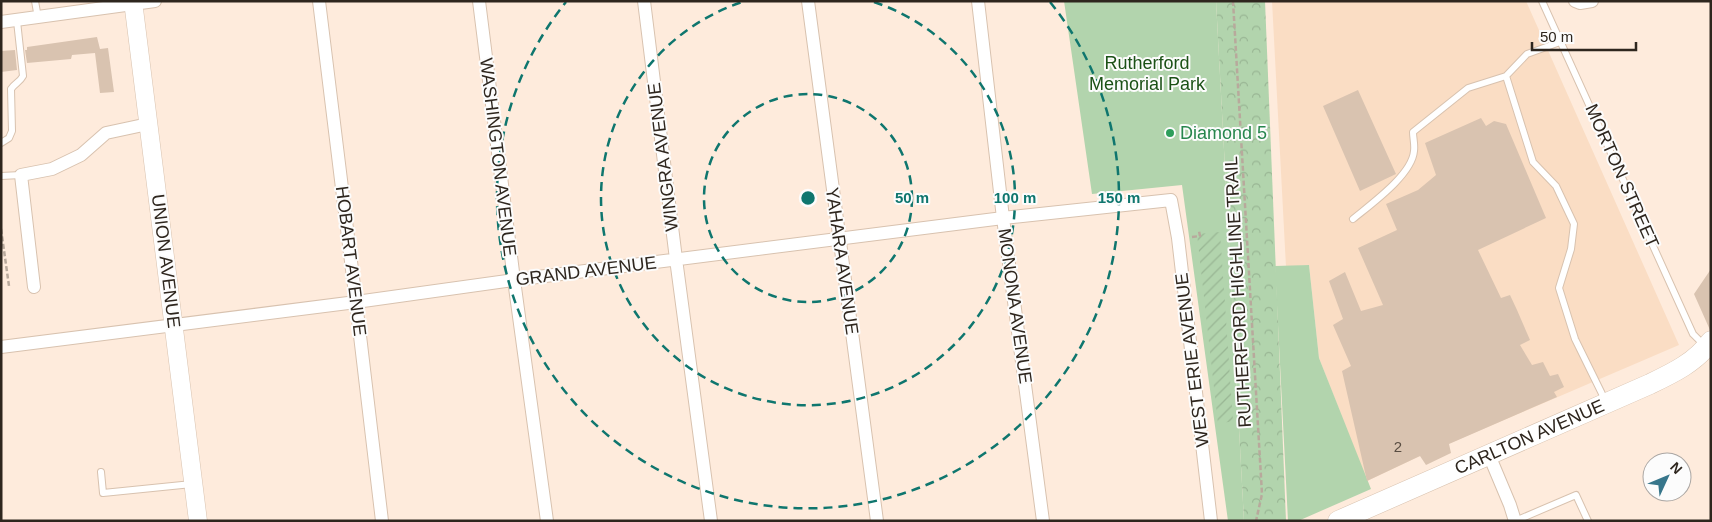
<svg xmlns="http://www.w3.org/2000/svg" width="1712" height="522" viewBox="0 0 1712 522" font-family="Arial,sans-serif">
<defs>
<pattern id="forest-crowns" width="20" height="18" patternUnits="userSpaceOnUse" patternTransform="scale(1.25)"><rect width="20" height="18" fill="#b2d4ad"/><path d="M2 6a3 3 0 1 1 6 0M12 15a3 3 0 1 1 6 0" fill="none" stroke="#99b694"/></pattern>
<pattern id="garden-furrows" width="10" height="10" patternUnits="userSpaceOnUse" patternTransform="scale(1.25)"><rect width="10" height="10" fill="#b2d4ad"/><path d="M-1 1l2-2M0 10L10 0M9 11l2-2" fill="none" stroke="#99b694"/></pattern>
</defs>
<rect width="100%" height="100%" fill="#feebdc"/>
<path fill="#faddc4" d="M1272,1h254l153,344 -259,111 -53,25 -48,-123 -10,-93 -23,2z"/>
<path fill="#b2d4ad" d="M1064,1h152l28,520h-16l-46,-336 -90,9z
M1309,265l10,93 52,131 -73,32h-10l-13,-255z"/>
<path fill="url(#forest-crowns)" d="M1216,1h49l21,520h-42z"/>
<path fill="url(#garden-furrows)" d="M1220,232l13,189 -15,3 -21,-190z"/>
<path fill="#d9c3b0" d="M97,37l3,12 8,-1 6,44 -14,1 -5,-40 -23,2 -1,4 -44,4 -2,-13h2v-3z
M15,50l2,20 -16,2v-21z
M1358,90l38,84 -36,17 -37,-85z
M1481,118l5,8 8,-5 12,3 40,94 -68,32 23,48 9,-3 7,15 13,30 -10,5 12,20 11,-3 7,14 8,-2 6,13 -10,5 3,5 -108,47 2,9 -25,12 -6,-9 -53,25 -25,-110 9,-5 -18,-41 10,-6 -14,-38 16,-9 16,39 22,-6 -25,-57 39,-18 -11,-26 32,-14 18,-15 -11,-32z
M1711,269v60l-1,1 -16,-36z"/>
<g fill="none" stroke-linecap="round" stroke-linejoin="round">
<defs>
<path id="service" d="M35,1l3,17
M1542,1l151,333 11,11
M1560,42l-33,12 -21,22 27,86 23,24 18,38 -3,25 -12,39 16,51 31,63
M1,143l8,-5 3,-7 -1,-42c4,-6 9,-7 12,-13l-6,-55
M1,176l20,-1
M1353,219c18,-15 59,-44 61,-68 1,-6 -1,-13 -1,-19l55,-44 38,-12
M101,472l2,21 89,-9
M1515,521l61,-26 12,26"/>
<path id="minor" d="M319,1l37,301 26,219
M479,1l35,279 33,241
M644,1l32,258 35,262
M808,1l69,520
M978,1l25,217 40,303
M1575,1l5,2 12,-2
M1,22l154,-21
M34,287l-13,-112 31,-6 29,-14 25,-22 42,-9
M1,347l355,-45 158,-22 489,-62 168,-18 7,38 33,283
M1489,455l21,50 5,16"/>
<path id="secondary" d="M133,1l65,520"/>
<g id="primary">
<path id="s1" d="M1338,521l312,-137c23,-11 46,-22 61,-43"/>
</g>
</defs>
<use href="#service" stroke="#d8c2af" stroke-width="8"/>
<use href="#minor" stroke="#d8c2af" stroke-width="14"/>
<use href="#secondary" stroke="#d8c2af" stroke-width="19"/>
<use href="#primary" stroke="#d8c2af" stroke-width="21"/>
<path stroke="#b8a99c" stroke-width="2.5" stroke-dasharray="5 2.5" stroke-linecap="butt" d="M1233,1l29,493 -6,27
M1,229l8,57
M1192,237l8,-1 -1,-5"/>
<use href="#service" stroke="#fff" stroke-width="6"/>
<use href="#minor" stroke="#fff" stroke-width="12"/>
<use href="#secondary" stroke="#fff" stroke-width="18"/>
<use href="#primary" stroke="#fff" stroke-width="20"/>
</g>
<g fill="none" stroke="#0f766e" stroke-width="2.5" stroke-dasharray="9 6">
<circle cx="808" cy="198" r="104"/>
<path d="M874 2A207 207 0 1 1 742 2"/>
<path d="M1050 2A311 311 0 1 1 566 2"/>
</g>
<circle fill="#2e9e5b" stroke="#fcfcfc" stroke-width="2" cx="1170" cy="133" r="5"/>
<g text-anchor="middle" stroke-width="4" stroke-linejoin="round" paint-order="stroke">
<g font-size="15" fill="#594d42">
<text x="1398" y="452">2</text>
</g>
<g font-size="18" fill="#1b5116" stroke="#fcfcfc">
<text x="1147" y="69">Rutherford<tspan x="1147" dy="21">Memorial Park</tspan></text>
</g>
<g font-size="18" fill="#27864d" stroke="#fcfcfc" text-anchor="start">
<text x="1180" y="139">Diamond 5</text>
</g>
<g font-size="18" fill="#2e261e" stroke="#fcfcfc">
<text transform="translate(498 157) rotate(83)" y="6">WASHINGTON AVENUE</text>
<text transform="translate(663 157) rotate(-97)" y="6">WINGRA AVENUE</text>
<text transform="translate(1622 176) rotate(66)" y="6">MORTON STREET</text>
<text transform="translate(166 261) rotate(83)" y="6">UNION AVENUE</text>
<text transform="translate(351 261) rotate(83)" y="6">HOBART AVENUE</text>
<text transform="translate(842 261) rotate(82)" y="6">YAHARA AVENUE</text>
<text transform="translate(586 271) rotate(-7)" y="6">GRAND AVENUE</text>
<text transform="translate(1238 292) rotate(-93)" y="6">RUTHERFORD HIGHLINE TRAIL</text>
<text transform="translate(1015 306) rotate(82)" y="6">MONONA AVENUE</text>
<text transform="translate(1192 360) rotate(-97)" y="6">WEST ERIE AVENUE</text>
<text dy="6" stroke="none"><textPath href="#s1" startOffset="209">CARLTON AVENUE</textPath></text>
</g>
</g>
<circle cx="808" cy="198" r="8" fill="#0f766e" stroke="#fcfcfc" stroke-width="2.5"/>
<g font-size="15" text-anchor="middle" font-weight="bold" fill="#0f766e" stroke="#fcfcfc" stroke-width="4" stroke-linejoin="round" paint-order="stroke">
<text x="912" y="203">50 m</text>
<text x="1015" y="203">100 m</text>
<text x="1119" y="203">150 m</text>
</g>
<rect width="1712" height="522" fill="none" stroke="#2e261e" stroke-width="5"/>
<g transform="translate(1667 477) rotate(46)"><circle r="24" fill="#fcfcfc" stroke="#aaa6a3"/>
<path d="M0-4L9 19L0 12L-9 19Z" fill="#37768b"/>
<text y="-8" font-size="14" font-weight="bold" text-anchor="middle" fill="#2e261e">N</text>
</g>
<path d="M1532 42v8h104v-8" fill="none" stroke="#2e261e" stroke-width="2.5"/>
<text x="1540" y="42" font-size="15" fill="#2e261e" stroke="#fcfcfc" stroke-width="4" paint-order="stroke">50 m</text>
</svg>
